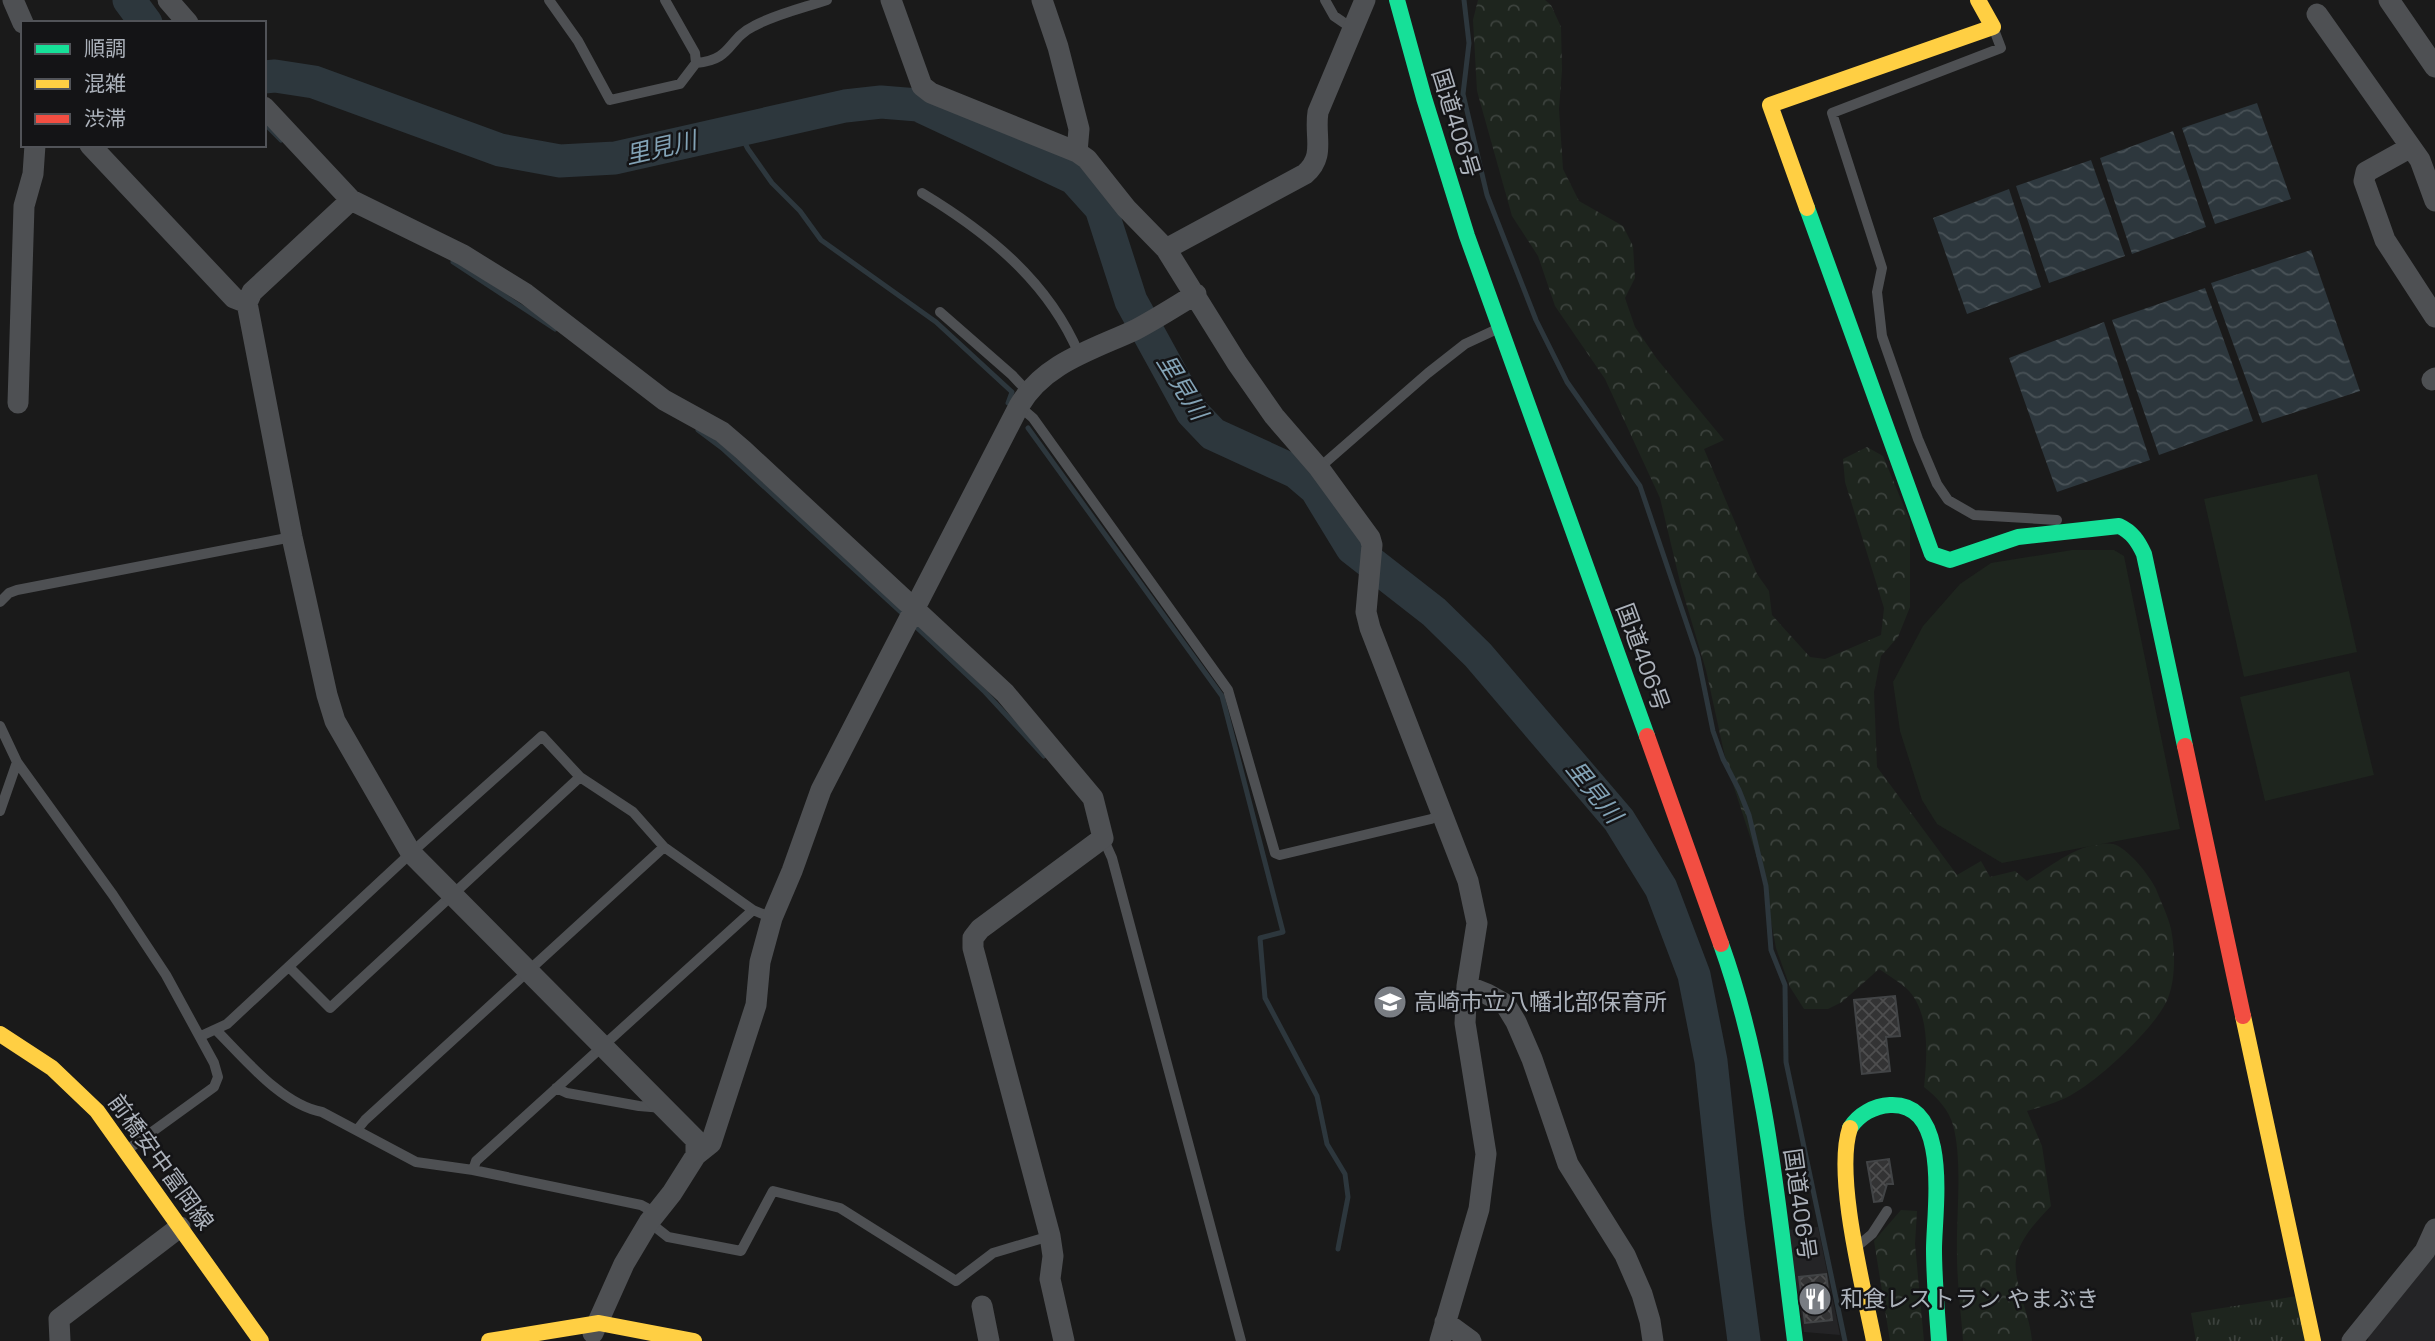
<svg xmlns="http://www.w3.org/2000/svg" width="2435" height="1341" viewBox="0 0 2435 1341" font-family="'Space Grotesk','Noto Sans JP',sans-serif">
<defs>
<pattern id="grass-tufts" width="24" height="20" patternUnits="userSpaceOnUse" patternTransform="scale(1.75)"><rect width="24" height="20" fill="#1e251e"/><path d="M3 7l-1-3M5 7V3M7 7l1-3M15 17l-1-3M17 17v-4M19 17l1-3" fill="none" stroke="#3c423d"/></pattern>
<pattern id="forest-crowns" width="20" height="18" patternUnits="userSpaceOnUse" patternTransform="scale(1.75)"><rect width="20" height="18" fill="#1e251e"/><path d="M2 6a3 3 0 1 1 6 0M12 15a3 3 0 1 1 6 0" fill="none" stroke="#3c423d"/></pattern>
<pattern id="water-waves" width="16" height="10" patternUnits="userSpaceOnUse" patternTransform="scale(1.75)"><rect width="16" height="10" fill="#2d373d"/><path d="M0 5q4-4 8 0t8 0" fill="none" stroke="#495257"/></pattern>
<pattern id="building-cross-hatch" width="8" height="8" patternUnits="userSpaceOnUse" patternTransform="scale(1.75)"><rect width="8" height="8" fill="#333334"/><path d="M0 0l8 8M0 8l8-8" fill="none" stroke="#4e4e4f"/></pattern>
</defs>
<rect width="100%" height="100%" fill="#1a1a1a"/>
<path fill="#242426" d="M1818,1227l22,108 -36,-3 -16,-102z
M2435,1247v94h-67l1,-12z"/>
<path fill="url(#grass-tufts)" d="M2297,1296l10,45h-111l-5,-28z"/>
<path fill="url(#forest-crowns)" d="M1478,0h67l6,5 10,22 1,43 -3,39 4,60 16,32 44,25 10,20 2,32 -10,20 10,29 22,32 67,81 -20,9 53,125 12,17 3,24 38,42 15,2 56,-24 3,-27 -39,-126 -2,-23 24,-12 16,9 27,65v86l-12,30 -17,19 -7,36 3,75 80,108 24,-14 9,16 25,-6 12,10c24,-15 56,-42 86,-37 14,3 37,32 43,45 5,13 12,27 15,40 4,20 5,49 -3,69 -10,27 -66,79 -92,94 -15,10 -32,14 -49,19l15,35 9,60c-13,14 -29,30 -34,49 -7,21 14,61 15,86h-69c-2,-29 -6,-58 -6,-86 -1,-39 6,-93 -4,-130 -4,-15 -16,-28 -29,-38 3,-30 7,-76 -18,-99 -8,-7 -18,-13 -27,-19l-37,33 -14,7h-24l-14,-22 -14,-39 -14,-75 -35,-107 -21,-96 -25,-84 -21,-88 -55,-119 -50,-73 -17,-50 -26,-40 -35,-125 -4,-71z
M1901,1210l16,1 -2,33 9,97h-34l-16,-100z"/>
<path fill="#1e251e" d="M2317,474l40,178 -113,25 -40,-178z
M2072,550h42l10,6 56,273 -178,34 -65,-39 -15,-24 -22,-69 -7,-49 30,-56 37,-42 31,-21z
M2349,671l25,104 -109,26 -25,-104z"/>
<path fill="url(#water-waves)" d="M2257,103l34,96 -76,25 -33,-96z
M2173,131l33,96 -74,27 -32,-96z
M2091,160l34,96 -76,27 -33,-97z
M2009,189l32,98 -74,27 -34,-96z
M2311,250l49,141 -98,32 -51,-140z
M2205,288l48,133 -94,34 -47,-135z
M2104,322l46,138 -93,32 -48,-134z"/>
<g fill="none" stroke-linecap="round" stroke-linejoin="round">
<path stroke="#2d373d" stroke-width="5" d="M1464,0l5,43 -6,51 24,101 49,125 31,62 73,104 58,171 15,74 10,28 16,31 10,25 17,71 5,64 14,35 1,77 59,279
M264,123l17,17
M738,130l10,19 24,34 28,28 21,29 115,82 76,70 -4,11
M453,262l102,67
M1028,428l194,268 61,236 -23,6 5,60 52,98 10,48 18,30 3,23 -10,52
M698,430l24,18 182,167
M913,624l72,68 59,64"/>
<path stroke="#2d373d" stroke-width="33" d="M129,0l17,23
M264,77l11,-1 39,6 186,68 60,11 55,-3 230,-52 36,-4 37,3 156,73 27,30 30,93 61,111 21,22 83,38 20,17 36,59 82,64 44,43 141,165 42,68 33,87 17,86 17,159 16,121"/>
</g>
<path fill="url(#building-cross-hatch)" stroke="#424446" stroke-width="2" d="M1895,996l5,40 -14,1 4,34 -28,3 -8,-74z
M1889,1159l4,25h-6l-5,17 -8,1 -7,-40z
M1826,1274l6,46 -27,3 -6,-46z"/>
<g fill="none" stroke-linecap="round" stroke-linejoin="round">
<path stroke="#4e5053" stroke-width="10" d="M549,0l29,41 32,59 70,-16 16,-21 -1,-10 -30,-53
M1325,0l9,16 19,13
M1993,27l8,21 -169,65 50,155 -5,24 5,44 36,103 19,45 11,16 26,15 83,5
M696,63c37,-3 31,-24 58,-37 22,-12 49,-18 73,-26
M922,193c66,40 126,88 157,161
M940,312l72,63 15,16
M1019,406l14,12 195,272 47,163 5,2 151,-36 12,-5
M1319,468l109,-95 37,-29 30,-14
M0,602l9,-9 8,-3 275,-53
M0,726l17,36 96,133 53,80 48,88 4,14 -4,10 -87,63
M0,811l17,-49
M1103,838l9,20 129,483
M289,967l41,41 250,-231
M216,1030c28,28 66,75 106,82l94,50 57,8 168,35 15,8
M201,1036l26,-12 184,-171 131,-117 38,41 53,35 31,35 89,63 19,8
M556,1088l11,5 72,13 24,2
M357,1130l8,-10 299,-273
M473,1170l3,-9 277,-251
M649,1222l19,15 73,14 32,-60 67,17 116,73 37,-28 57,-17
M1860,1244l12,-10 15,-23"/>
<path stroke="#4e5053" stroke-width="21" d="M13,0l10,23
M168,0l20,23
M891,0l31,86 9,7 146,59 10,7 39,49 40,41 71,114 37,53 45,52 51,70 2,7 -6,67 4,16 98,253 9,42 -10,63 -2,37 21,131 -7,55 -39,132
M1042,0l16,47 21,82 -2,23
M2389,0l46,67
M2317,14l103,146 15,41
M264,107l87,93 112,55 63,39 138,106 58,32 21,18 262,243 88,105 10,40 -123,91 -7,9v10l77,288 3,20 -3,23 14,62
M90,145l144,153 13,5
M2411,147l-45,25 -2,9 21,59 50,77
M351,200l-99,92 -5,11 45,234 35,158 8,26 76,132 285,287v15
M1166,249l139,-75c21,-18 9,-37 13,-62l47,-112
M2432,380l3,-2
M18,403l6,-197 9,-32 2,-29
M1467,986l20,8 18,10 11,18 16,37 36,105 57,91 17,39 8,27 3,20
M982,1306l7,35
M1445,1322l26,19
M593,1333l31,-69 25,-42 23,-29 24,-38 15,-12 45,-138 4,-43 12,-44 20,-47 29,-81 198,-384c25,-43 73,-56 116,-76 21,-11 41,-24 61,-36
M60,1341l-1,-22 121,-92
M2352,1341l73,-90 10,-22"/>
<path stroke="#16e098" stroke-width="16" d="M1397,0l27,98 43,138 180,500
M1807,208l125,346 18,6 68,-23 101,-11c13,6 19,15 25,28l41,192
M1721,944c46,128 57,264 74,397
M1850,1128c9,-14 24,-22 40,-23 62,-3 44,108 44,144 0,31 3,61 5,92"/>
<path stroke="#ffcf43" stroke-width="16" d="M1807,208l-37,-103 223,-78 -15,-27
M2243,1016l70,325
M0,1034l52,34 45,43 164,230
M1850,1128c-16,47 14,162 24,213
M489,1341l110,-18 95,18"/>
<path stroke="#f24e42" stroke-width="16" d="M1647,736l74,208
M2185,746l58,270"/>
</g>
<defs>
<symbol id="school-disc" viewBox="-11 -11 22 22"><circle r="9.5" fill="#797d83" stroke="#141416"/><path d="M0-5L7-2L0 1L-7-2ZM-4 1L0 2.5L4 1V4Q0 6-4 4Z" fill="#fff"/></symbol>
<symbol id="restaurant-disc" viewBox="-11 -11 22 22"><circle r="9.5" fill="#797d83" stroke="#141416"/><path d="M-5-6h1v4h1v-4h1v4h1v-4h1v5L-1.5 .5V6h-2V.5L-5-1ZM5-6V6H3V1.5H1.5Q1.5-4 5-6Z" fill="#fff"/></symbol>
</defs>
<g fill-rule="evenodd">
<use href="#school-disc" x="1371" y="983" width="38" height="38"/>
<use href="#restaurant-disc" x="1796" y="1280" width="38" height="38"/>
</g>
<g text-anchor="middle" stroke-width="5" stroke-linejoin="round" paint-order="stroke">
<g font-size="23" fill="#acb2bb" stroke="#141416">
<text transform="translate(1456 123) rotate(73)" y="8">国道406号</text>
<text transform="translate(1643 657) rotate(70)" y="8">国道406号</text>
<text transform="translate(161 1162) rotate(54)" y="8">前橋安中富岡線</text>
<text transform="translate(1800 1204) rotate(82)" y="8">国道406号</text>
</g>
<g font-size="23" fill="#acb2bb" stroke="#141416" text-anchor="start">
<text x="1414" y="1010">高崎市立八幡北部保育所</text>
<text x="1840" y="1307">和食レストラン やまぶき</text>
</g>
<g font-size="24" font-style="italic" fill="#83a3b6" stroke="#141416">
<text transform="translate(661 148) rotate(-13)" y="8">里見川</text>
<text transform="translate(1182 387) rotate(58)" y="8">里見川</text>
<text transform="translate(1594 792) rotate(51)" y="8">里見川</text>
</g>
</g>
<rect x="21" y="21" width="245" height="126" fill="#141416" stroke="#515358" stroke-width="2"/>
<rect x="35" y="44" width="35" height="10" fill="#16e098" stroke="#515358" stroke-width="2"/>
<text x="84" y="56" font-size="21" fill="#acb2bb">順調</text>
<rect x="35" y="79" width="35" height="10" fill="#ffcf43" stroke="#515358" stroke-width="2"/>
<text x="84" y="91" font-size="21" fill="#acb2bb">混雑</text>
<rect x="35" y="114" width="35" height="10" fill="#f24e42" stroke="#515358" stroke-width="2"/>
<text x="84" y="126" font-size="21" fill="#acb2bb">渋滞</text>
</svg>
